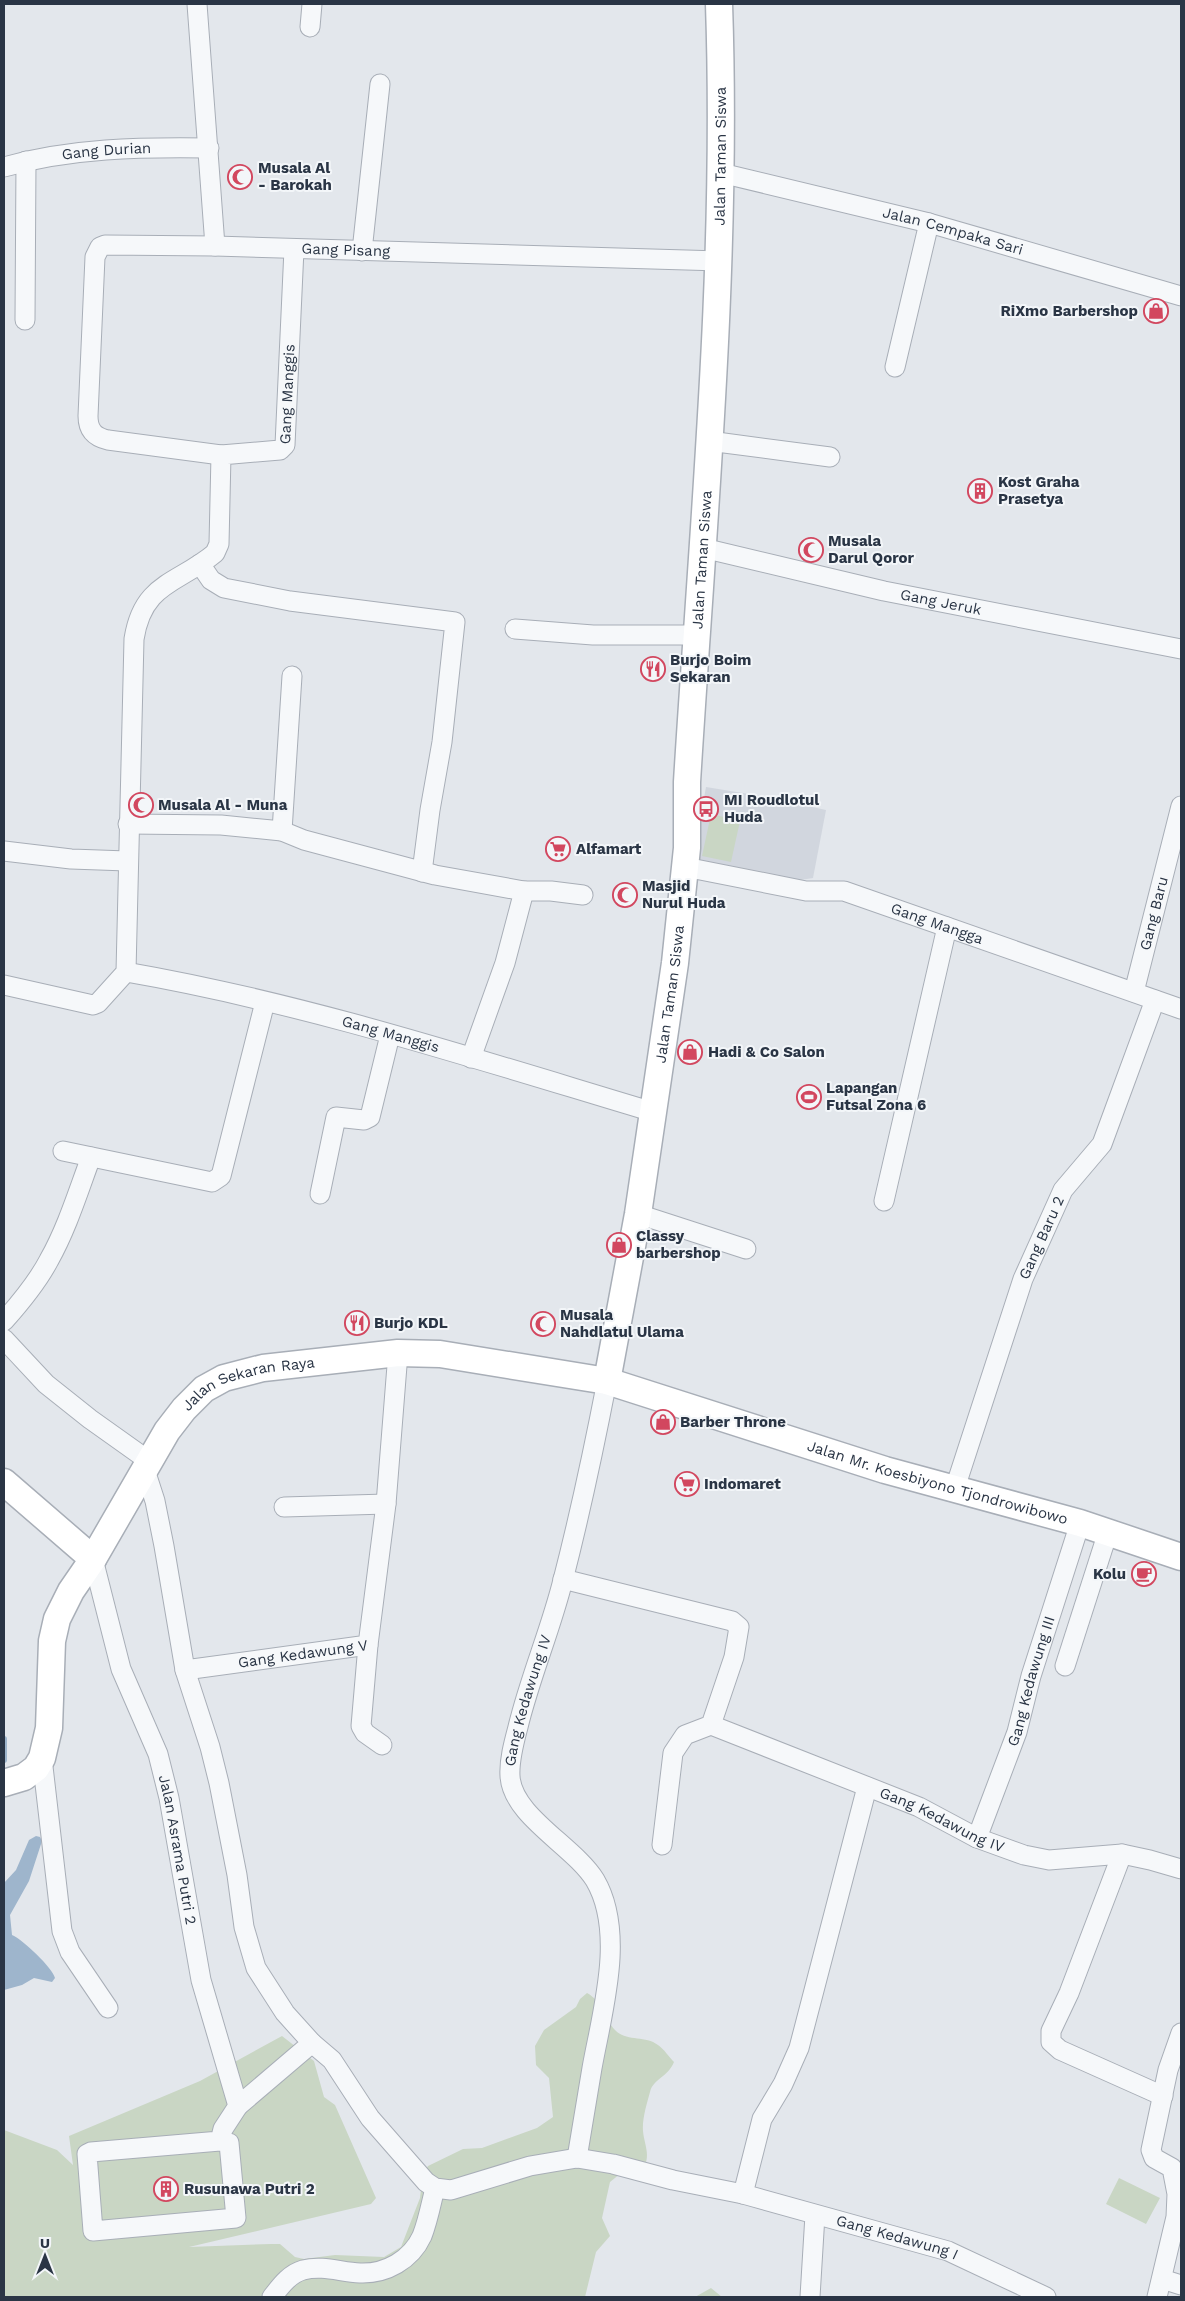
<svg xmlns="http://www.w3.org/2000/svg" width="1185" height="2301" viewBox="0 0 1185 2301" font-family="'Work Sans',sans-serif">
<rect width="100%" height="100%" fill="#e3e7ec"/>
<path fill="#d1d6de" d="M706,787l61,10 59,13 -13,68 -32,5 -89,-19z"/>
<path fill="#c9d6c4" d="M711,814l29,7 -9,41 -29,-6z
M587,1993c15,8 17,25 28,37 11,12 30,5 43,15 6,4 11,12 16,17 -6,15 -21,17 -24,30 -3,11 -8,27 -7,39 1,12 7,22 2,34l-19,4 -16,13 -8,36 8,18 -14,16 -11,45h-581v-167l53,20 16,15 -4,-29 131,-55 82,-45 32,25 10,36 11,8 41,93 -5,6 -182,43 82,-3h9l15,13 9,2 31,-4 49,2 17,-10 19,-49 1,-8 -2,-10 9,-14 35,-17 19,-1 55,-20 16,-11 -4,-39 -13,-13 -1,-19 9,-16 32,-23 4,-8z
M1119,2178l41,20 -14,26 -40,-20z
M711,2288l11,9h-28h1z"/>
<path fill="#9eb5cc" d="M36,1836l4,1 2,4 -13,40 -19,34 2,20c10,4 41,33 43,43l-3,4 -18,-4 -12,7 -18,5v-107l12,-13 13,-30z"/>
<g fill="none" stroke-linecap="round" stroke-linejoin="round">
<path stroke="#9eb5cc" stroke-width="6" d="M4,1739v21"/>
<defs>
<g id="street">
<path d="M197,4l18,242"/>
<path d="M310,27l2,-23"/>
<path id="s1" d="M4,167c67,-19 136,-20 205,-19"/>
<path id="s2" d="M721,173l208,50 252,73"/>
<path d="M362,251l18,-167"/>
<path d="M25,320l1,-159"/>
<path d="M895,367l34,-144"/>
<path d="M709,441l121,16"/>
<path id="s3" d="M221,455l-113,-15c-13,-3 -20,-9 -20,-24l7,-159 5,-10 5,-2 110,1 505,15"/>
<path id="s4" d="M703,548l181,43 297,58"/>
<path d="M200,564l11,16 13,8 66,13 165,21 -13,120 -12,68 -8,62"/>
<path d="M515,629l78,6h103"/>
<path d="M128,824l93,1 61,6 22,9 131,35 89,16h27l32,4"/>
<path d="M282,831l10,-155"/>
<path d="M4,851l67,8 56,2"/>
<path id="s5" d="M685,867l121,24h38l337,118"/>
<path id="s6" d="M126,972c179,31 353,88 527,140"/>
<path id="s7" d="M4,985l89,20 5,-2 28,-31 8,-333c9,-57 44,-55 81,-86l4,-9 2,-89 59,-5 5,-5 9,-196"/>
<path id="s8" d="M1134,992l47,-186"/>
<path d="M471,1058l34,-95 19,-72"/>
<path d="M63,1151l149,31 9,-6 44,-174"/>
<path d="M320,1194l16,-77 28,3 6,-3 20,-82"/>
<path d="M884,1201l63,-274"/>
<path d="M638,1214l108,35"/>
<path d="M4,1321c17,-19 33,-38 45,-61 18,-32 29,-68 42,-103"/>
<path d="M4,1339l42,45 44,35 59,42"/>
<path d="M145,1470l10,31 9,45 21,124 25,77 9,36 18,92 7,52 12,41 29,45 27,30 -74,63"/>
<path id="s9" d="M955,1488l68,-209 40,-89 39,-46 53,-144"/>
<path d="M284,1507l102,-3"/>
<path id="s10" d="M93,1559l28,110 37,85 11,44 32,182 37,126 -15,23 -3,12 -129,11 -4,2 6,77 143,-13 -7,-75 -9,-2"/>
<path d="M563,1579l169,42 7,6 -5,30 -23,68 -26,10 -12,18 -11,92"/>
<path d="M368,1645l-7,81 4,7 17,12"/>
<path d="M1065,1666l43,-134"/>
<path id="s11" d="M185,1670l183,-25 18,-141 12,-151"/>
<path id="s12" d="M711,1725l208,82 58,31 47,17 25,5 73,-6 28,6 31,9"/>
<path d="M42,1758l20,173 8,21 38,56"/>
<path id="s13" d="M977,1838l40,-106 14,-56 49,-153"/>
<path d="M1122,1854l-53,139 -18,38v11l9,8 103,46"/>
<path id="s14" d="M312,2043l20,17 38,58 56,64 9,6 16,2 79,-24 47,-8 36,6 60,16 70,14 205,57 98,46"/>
<path id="s15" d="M577,2158c5,-30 10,-60 15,-90 10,-56 34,-135 3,-188 -21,-34 -83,-64 -85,-104 -1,-16 4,-34 8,-49 12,-50 33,-98 45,-147 17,-66 31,-132 44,-199"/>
<path d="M743,2194l19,-75 21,-35 16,-36 68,-261"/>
<path d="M1162,2279l19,6"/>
<path d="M272,2297c8,-10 17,-23 31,-27 20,-5 37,2 57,3 26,1 51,-13 62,-37 6,-15 9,-32 13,-48"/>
<path d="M810,2297l5,-82"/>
<path d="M1157,2297l19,-80 1,-23 -5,-26 -18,-10 -3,-8 17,-80 13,-37"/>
</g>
<g id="secondary">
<path id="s16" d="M607,1381l31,-167 37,-251 12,-115v-66c16,-259 41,-518 32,-778"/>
<path d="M4,1482l89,77"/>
<path id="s17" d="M4,1783l20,-6 12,-9 6,-10 7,-30 3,-87 5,-22 14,-28 22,-32 74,-128 17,-22 20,-20 20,-11 39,-10 135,-15 42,1 167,27 278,89 195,53 101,34"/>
</g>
</defs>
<use href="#street" stroke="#a8aeb7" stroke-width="21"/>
<use href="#secondary" stroke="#a8aeb7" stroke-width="29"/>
<use href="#street" stroke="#f6f8fa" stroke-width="19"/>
<use href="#secondary" stroke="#fff" stroke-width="26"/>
</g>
<defs>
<symbol id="mosque-ring" viewBox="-11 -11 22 22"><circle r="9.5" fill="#f3f6f9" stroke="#d2475f" stroke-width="1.5"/><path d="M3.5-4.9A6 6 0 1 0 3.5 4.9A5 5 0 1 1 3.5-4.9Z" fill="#d2475f"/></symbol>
<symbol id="shop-ring" viewBox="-11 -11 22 22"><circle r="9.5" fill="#f3f6f9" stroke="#d2475f" stroke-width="1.5"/><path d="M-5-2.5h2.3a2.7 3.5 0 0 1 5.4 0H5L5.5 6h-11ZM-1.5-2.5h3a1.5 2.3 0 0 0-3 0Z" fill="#d2475f"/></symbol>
<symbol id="building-ring" viewBox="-11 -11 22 22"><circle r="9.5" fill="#f3f6f9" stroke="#d2475f" stroke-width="1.5"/><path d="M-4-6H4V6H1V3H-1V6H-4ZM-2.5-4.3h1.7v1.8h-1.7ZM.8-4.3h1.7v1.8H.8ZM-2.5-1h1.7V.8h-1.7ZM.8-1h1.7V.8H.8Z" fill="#d2475f"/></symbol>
<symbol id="restaurant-ring" viewBox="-11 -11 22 22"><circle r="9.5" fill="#f3f6f9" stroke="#d2475f" stroke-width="1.5"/><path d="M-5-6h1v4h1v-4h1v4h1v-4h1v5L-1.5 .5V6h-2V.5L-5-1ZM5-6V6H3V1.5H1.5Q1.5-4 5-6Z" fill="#d2475f"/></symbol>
<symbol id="bus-ring" viewBox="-11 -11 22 22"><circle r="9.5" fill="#f3f6f9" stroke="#d2475f" stroke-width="1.5"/><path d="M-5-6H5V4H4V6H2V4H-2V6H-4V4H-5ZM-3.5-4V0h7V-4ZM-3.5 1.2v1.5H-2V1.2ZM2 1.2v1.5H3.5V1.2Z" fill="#d2475f"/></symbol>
<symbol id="supermarket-ring" viewBox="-11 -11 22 22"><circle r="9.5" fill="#f3f6f9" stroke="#d2475f" stroke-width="1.5"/><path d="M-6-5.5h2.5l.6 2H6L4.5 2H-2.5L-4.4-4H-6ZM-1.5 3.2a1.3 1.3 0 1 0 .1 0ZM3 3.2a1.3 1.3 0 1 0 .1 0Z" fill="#d2475f"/></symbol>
<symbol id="stadium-ring" viewBox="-11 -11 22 22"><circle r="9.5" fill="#f3f6f9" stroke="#d2475f" stroke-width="1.5"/><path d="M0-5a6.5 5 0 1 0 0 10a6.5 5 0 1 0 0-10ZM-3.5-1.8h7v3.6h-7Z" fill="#d2475f"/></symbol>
<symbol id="cafe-ring" viewBox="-11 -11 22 22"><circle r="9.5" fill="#f3f6f9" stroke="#d2475f" stroke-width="1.5"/><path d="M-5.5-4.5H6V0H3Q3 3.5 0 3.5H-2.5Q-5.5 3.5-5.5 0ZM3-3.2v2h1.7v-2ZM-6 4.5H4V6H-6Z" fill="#d2475f"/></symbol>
</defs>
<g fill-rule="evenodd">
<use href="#mosque-ring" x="226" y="163" width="28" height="28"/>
<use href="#shop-ring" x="1142" y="297" width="28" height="28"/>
<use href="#building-ring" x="966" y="477" width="28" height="28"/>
<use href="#mosque-ring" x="797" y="536" width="28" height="28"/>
<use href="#restaurant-ring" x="639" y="655" width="28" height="28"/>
<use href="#mosque-ring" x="127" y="791" width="28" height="28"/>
<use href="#bus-ring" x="692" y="795" width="28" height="28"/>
<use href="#supermarket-ring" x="544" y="835" width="28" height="28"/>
<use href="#mosque-ring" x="611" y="881" width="28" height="28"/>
<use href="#shop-ring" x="676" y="1038" width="28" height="28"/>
<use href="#stadium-ring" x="795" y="1083" width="28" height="28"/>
<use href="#shop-ring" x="605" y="1231" width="28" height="28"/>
<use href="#restaurant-ring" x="343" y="1309" width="28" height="28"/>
<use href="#mosque-ring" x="529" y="1310" width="28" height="28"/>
<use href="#shop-ring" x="649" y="1408" width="28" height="28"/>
<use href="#supermarket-ring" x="673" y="1470" width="28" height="28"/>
<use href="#cafe-ring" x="1130" y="1560" width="28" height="28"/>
<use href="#building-ring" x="152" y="2175" width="28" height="28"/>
</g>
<g text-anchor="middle" stroke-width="4" stroke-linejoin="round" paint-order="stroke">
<g font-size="15" fill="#2a3545" stroke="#f3f6f9">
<text dy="5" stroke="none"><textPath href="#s1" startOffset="104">Gang Durian</textPath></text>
<text dy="5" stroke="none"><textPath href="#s16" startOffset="1232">Jalan Taman Siswa</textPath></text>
<text dy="5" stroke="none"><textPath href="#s2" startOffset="239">Jalan Cempaka Sari</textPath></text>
<text dy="5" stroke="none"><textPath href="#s3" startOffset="565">Gang Pisang</textPath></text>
<text dy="5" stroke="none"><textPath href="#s7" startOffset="811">Gang Manggis</textPath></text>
<text dy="5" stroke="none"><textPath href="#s16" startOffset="828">Jalan Taman Siswa</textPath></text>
<text dy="5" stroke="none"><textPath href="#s4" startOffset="244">Gang Jeruk</textPath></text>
<text dy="5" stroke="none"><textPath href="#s8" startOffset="81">Gang Baru</textPath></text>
<text dy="5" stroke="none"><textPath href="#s5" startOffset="260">Gang Mangga</textPath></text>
<text dy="5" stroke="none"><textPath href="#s16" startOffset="392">Jalan Taman Siswa</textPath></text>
<text dy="5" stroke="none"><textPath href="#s6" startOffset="272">Gang Manggis</textPath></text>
<text dy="5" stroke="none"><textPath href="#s9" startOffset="265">Gang Baru 2</textPath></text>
<text dy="5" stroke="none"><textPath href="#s17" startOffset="506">Jalan Sekaran Raya</textPath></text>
<text dy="5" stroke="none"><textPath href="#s17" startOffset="1218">Jalan Mr. Koesbiyono Tjondrowibowo</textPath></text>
<text dy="5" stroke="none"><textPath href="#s11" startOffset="119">Gang Kedawung V</textPath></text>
<text dy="5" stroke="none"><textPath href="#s13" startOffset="166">Gang Kedawung III</textPath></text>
<text dy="5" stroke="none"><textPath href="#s15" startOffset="498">Gang Kedawung IV</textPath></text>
<text dy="5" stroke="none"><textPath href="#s12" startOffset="250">Gang Kedawung IV</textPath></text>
<text dy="5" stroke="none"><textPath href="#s10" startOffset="304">Jalan Asrama Putri 2</textPath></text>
<text dy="5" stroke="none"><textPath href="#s14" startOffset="668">Gang Kedawung I</textPath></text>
</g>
<g font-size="15" font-weight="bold" fill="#2a3545" stroke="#f3f6f9" text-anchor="start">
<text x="258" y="173">Musala Al<tspan x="258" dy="17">- Barokah</tspan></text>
<text x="1138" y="316" text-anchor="end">RiXmo Barbershop</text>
<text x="998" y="487">Kost Graha<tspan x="998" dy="17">Prasetya</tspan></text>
<text x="828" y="546">Musala<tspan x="828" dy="17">Darul Qoror</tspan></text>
<text x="670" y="665">Burjo Boim<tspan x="670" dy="17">Sekaran</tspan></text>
<text x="724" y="805">MI Roudlotul<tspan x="724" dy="17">Huda</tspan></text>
<text x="158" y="810">Musala Al - Muna</text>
<text x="576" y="854">Alfamart</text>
<text x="642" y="891">Masjid<tspan x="642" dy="17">Nurul Huda</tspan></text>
<text x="708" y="1057">Hadi &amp; Co Salon</text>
<text x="826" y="1093">Lapangan<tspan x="826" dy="17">Futsal Zona 6</tspan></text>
<text x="636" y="1241">Classy<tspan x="636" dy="17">barbershop</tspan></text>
<text x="560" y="1320">Musala<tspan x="560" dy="17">Nahdlatul Ulama</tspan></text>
<text x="374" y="1328">Burjo KDL</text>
<text x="680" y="1427">Barber Throne</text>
<text x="704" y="1489">Indomaret</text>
<text x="1126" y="1579" text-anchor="end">Kolu</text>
<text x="184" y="2194">Rusunawa Putri 2</text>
</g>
</g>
<rect width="1185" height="2301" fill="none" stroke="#2a3545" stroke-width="10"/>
<g transform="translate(45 2256)" stroke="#f3f6f9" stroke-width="4" paint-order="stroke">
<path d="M0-4L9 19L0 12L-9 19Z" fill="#2a3545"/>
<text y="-8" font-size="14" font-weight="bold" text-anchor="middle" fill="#2a3545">U</text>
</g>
</svg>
